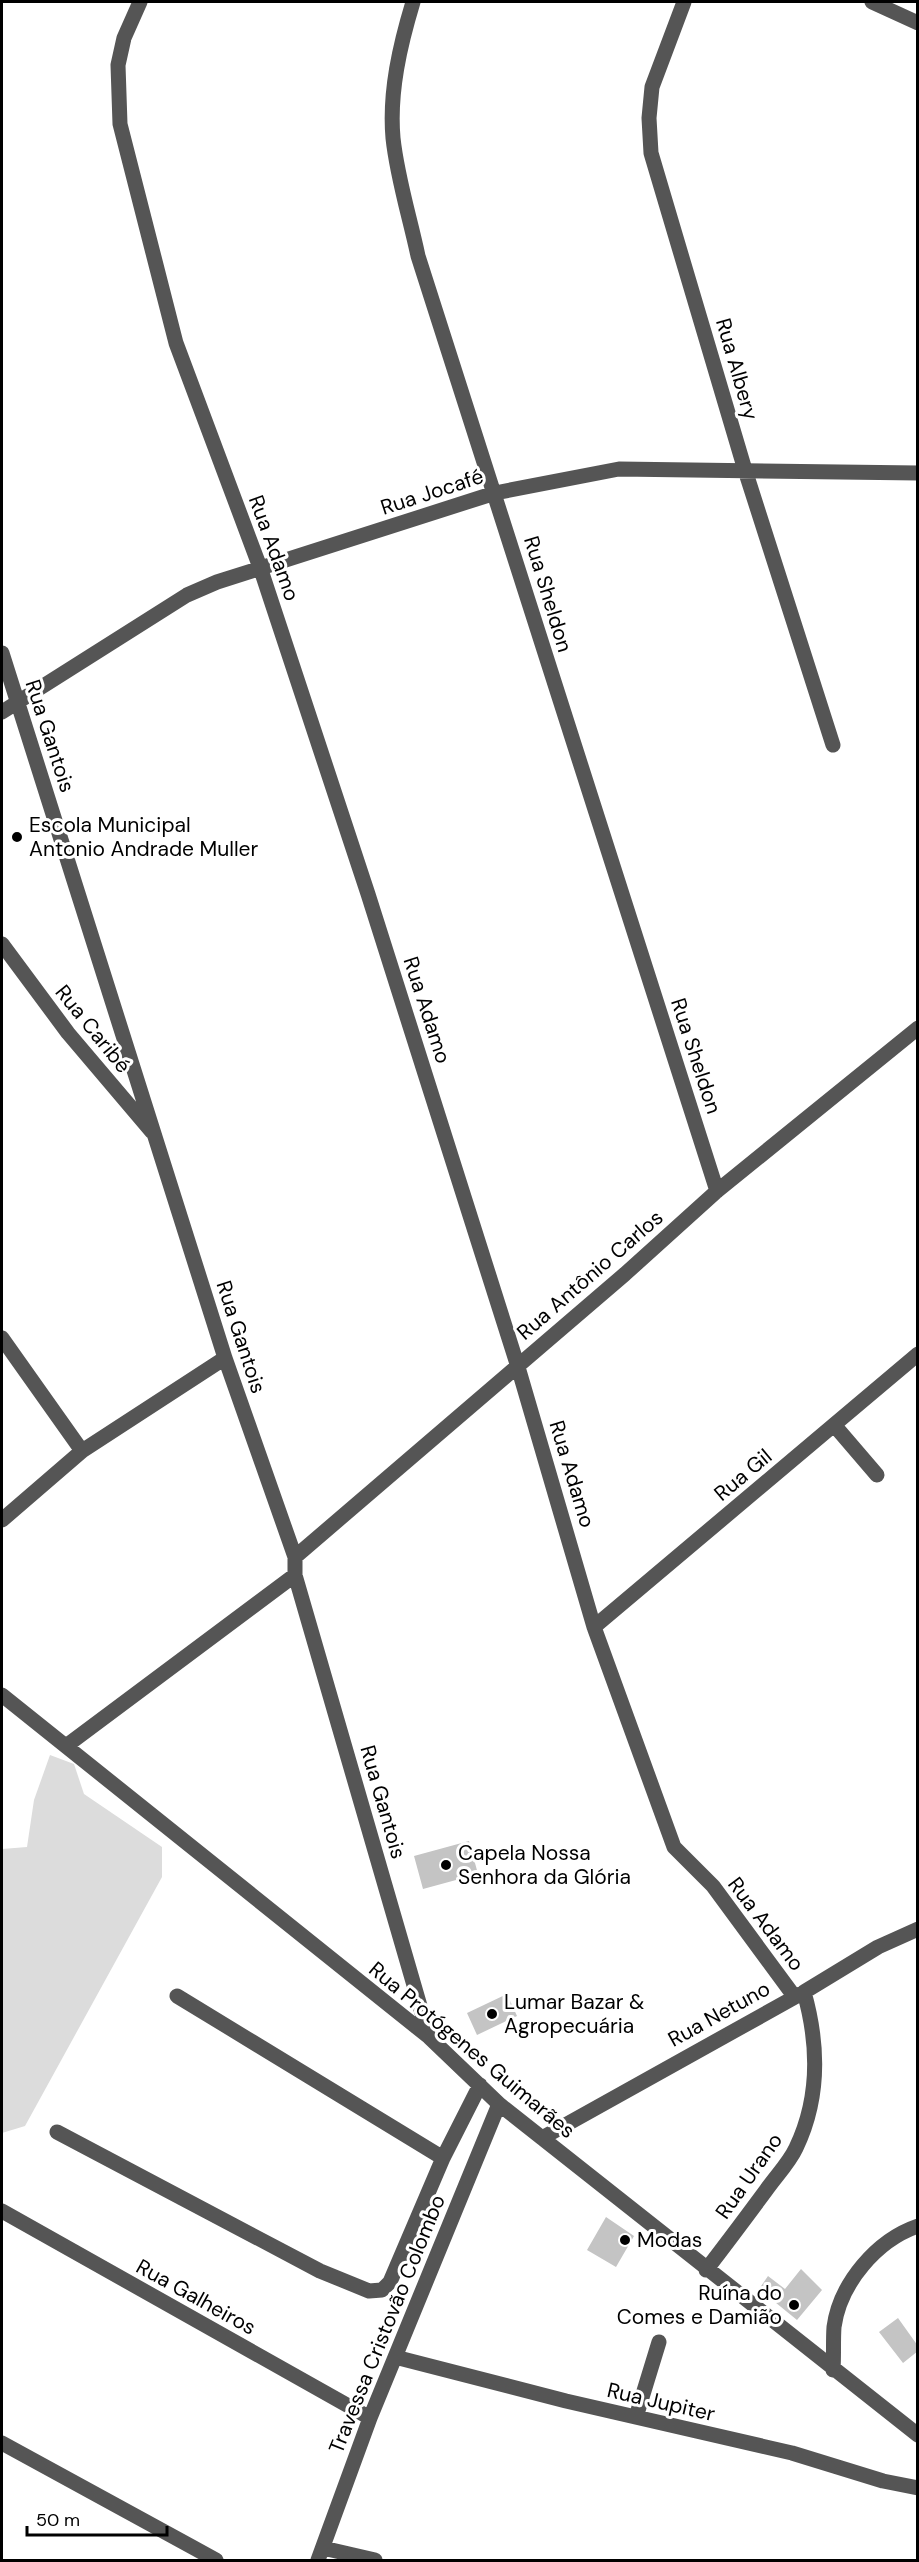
<svg xmlns="http://www.w3.org/2000/svg" width="919" height="2562" viewBox="0 0 919 2562" font-family="'DM Sans',sans-serif">
<rect width="100%" height="100%" fill="#fff"/>
<path fill="#dcdcdc" d="M50,1755l24,9 10,30 78,53v30l-137,249 -23,7v-284l25,-2 7,-47z"/>
<path fill="#c4c4c4" d="M469,1841l9,33 -55,15 -9,-33z
M507,1994l10,22 -40,19 -10,-22z
M606,2217l28,19 -18,31 -29,-17z
M801,2269l21,21 -25,30 -38,-31 9,-13 17,13z
M898,2318l20,28v5l-15,12 -24,-31z"/>
<g fill="none" stroke-linecap="round" stroke-linejoin="round">
<path stroke="#555" stroke-width="15" d="M140,2l-16,36 -6,27 2,59 56,219 85,227 107,324 150,473 76,260 80,220 39,39 81,110
M413,2c-13,43 -24,90 -20,136 4,39 17,80 25,118l299,935
M684,2l-32,85 -3,31 2,35 94,317 88,275
M872,2l46,21
M2,653l223,705 70,199v18l134,462
M2,712l185,-117 30,-13 278,-89 124,-24 299,4
M2,944l66,89 84,99
M2,1338l80,113
M835,1426l42,49
M2,1520l80,-69 143,-93
M295,1557l330,-283 92,-83 201,-163
M594,1627l324,-273
M2,1695l427,342 70,67 419,331
M66,1746l229,-171
M177,1996l266,162
M57,2132l263,139 49,20 13,-1 8,-8 53,-124 37,-73
M542,2138l262,-146 74,-45 40,-18
M2,2211l368,207
M706,2270c21,-27 41,-54 61,-81 9,-13 22,-26 29,-41 24,-50 23,-103 8,-156
M395,2357l171,44 226,52 91,28 35,7
M833,2370c1,-14 0,-29 1,-43 6,-44 43,-87 84,-101
M636,2417l23,-75
M2,2443l214,117
M323,2548l52,12
M318,2560l52,-142 129,-314"/>
</g>
<g fill="#000" stroke="#fff" stroke-width="2">
<circle cx="17" cy="837" r="6"/>
<circle cx="446" cy="1865" r="6"/>
<circle cx="492" cy="2014" r="6"/>
<circle cx="625" cy="2240" r="6"/>
<circle cx="794" cy="2305" r="6"/>
</g>
<g text-anchor="middle" stroke-width="6" stroke-linejoin="round" paint-order="stroke">
<g font-size="21" fill="#000" stroke="#fff">
<text transform="translate(737 369) rotate(74)" y="7">Rua Albery</text>
<text transform="translate(432 492) rotate(-18)" y="7">Rua Jocafé</text>
<text transform="translate(274 548) rotate(70)" y="7">Rua Adamo</text>
<text transform="translate(548 594) rotate(73)" y="7">Rua Sheldon</text>
<text transform="translate(50 736) rotate(72)" y="7">Rua Gantois</text>
<text transform="translate(427 1010) rotate(72)" y="7">Rua Adamo</text>
<text transform="translate(93 1029) rotate(51)" y="7">Rua Caribé</text>
<text transform="translate(696 1056) rotate(72)" y="7">Rua Sheldon</text>
<text transform="translate(590 1275) rotate(-41)" y="7">Rua Antônio Carlos</text>
<text transform="translate(241 1337) rotate(72)" y="7">Rua Gantois</text>
<text transform="translate(572 1474) rotate(73)" y="7">Rua Adamo</text>
<text transform="translate(743 1475) rotate(-40)" y="7">Rua Gil</text>
<text transform="translate(383 1802) rotate(74)" y="7">Rua Gantois</text>
<text transform="translate(766 1924) rotate(53)" y="7">Rua Adamo</text>
<text transform="translate(719 2014) rotate(-29)" y="7">Rua Netuno</text>
<text transform="translate(472 2050) rotate(40)" y="7">Rua Protógenes Guimarães</text>
<text transform="translate(749 2176) rotate(-55)" y="7">Rua Urano</text>
<text transform="translate(196 2297) rotate(29)" y="7">Rua Galheiros</text>
<text transform="translate(387 2324) rotate(-68)" y="7">Travessa Cristovão Colombo</text>
<text transform="translate(661 2402) rotate(13)" y="7">Rua Jupiter</text>
</g>
<g font-size="21" fill="#000" stroke="#fff" text-anchor="start">
<text x="29" y="832">Escola Municipal<tspan x="29" dy="24">Antonio Andrade Muller</tspan></text>
<text x="458" y="1860">Capela Nossa<tspan x="458" dy="24">Senhora da Glória</tspan></text>
<text x="504" y="2009">Lumar Bazar &amp;<tspan x="504" dy="24">Agropecuária</tspan></text>
<text x="637" y="2247">Modas</text>
<text x="782" y="2300" text-anchor="end">Ruína do<tspan x="782" dy="24">Comes e Damião</tspan></text>
</g>
</g>
<rect width="919" height="2562" fill="none" stroke="#000000" stroke-width="6"/>
<path d="M27 2526v9h140v-9" fill="none" stroke="#000000" stroke-width="3"/>
<text x="36" y="2526" font-size="18" fill="#000000" stroke="#ffffff" stroke-width="4.5" paint-order="stroke">50 m</text>
</svg>
